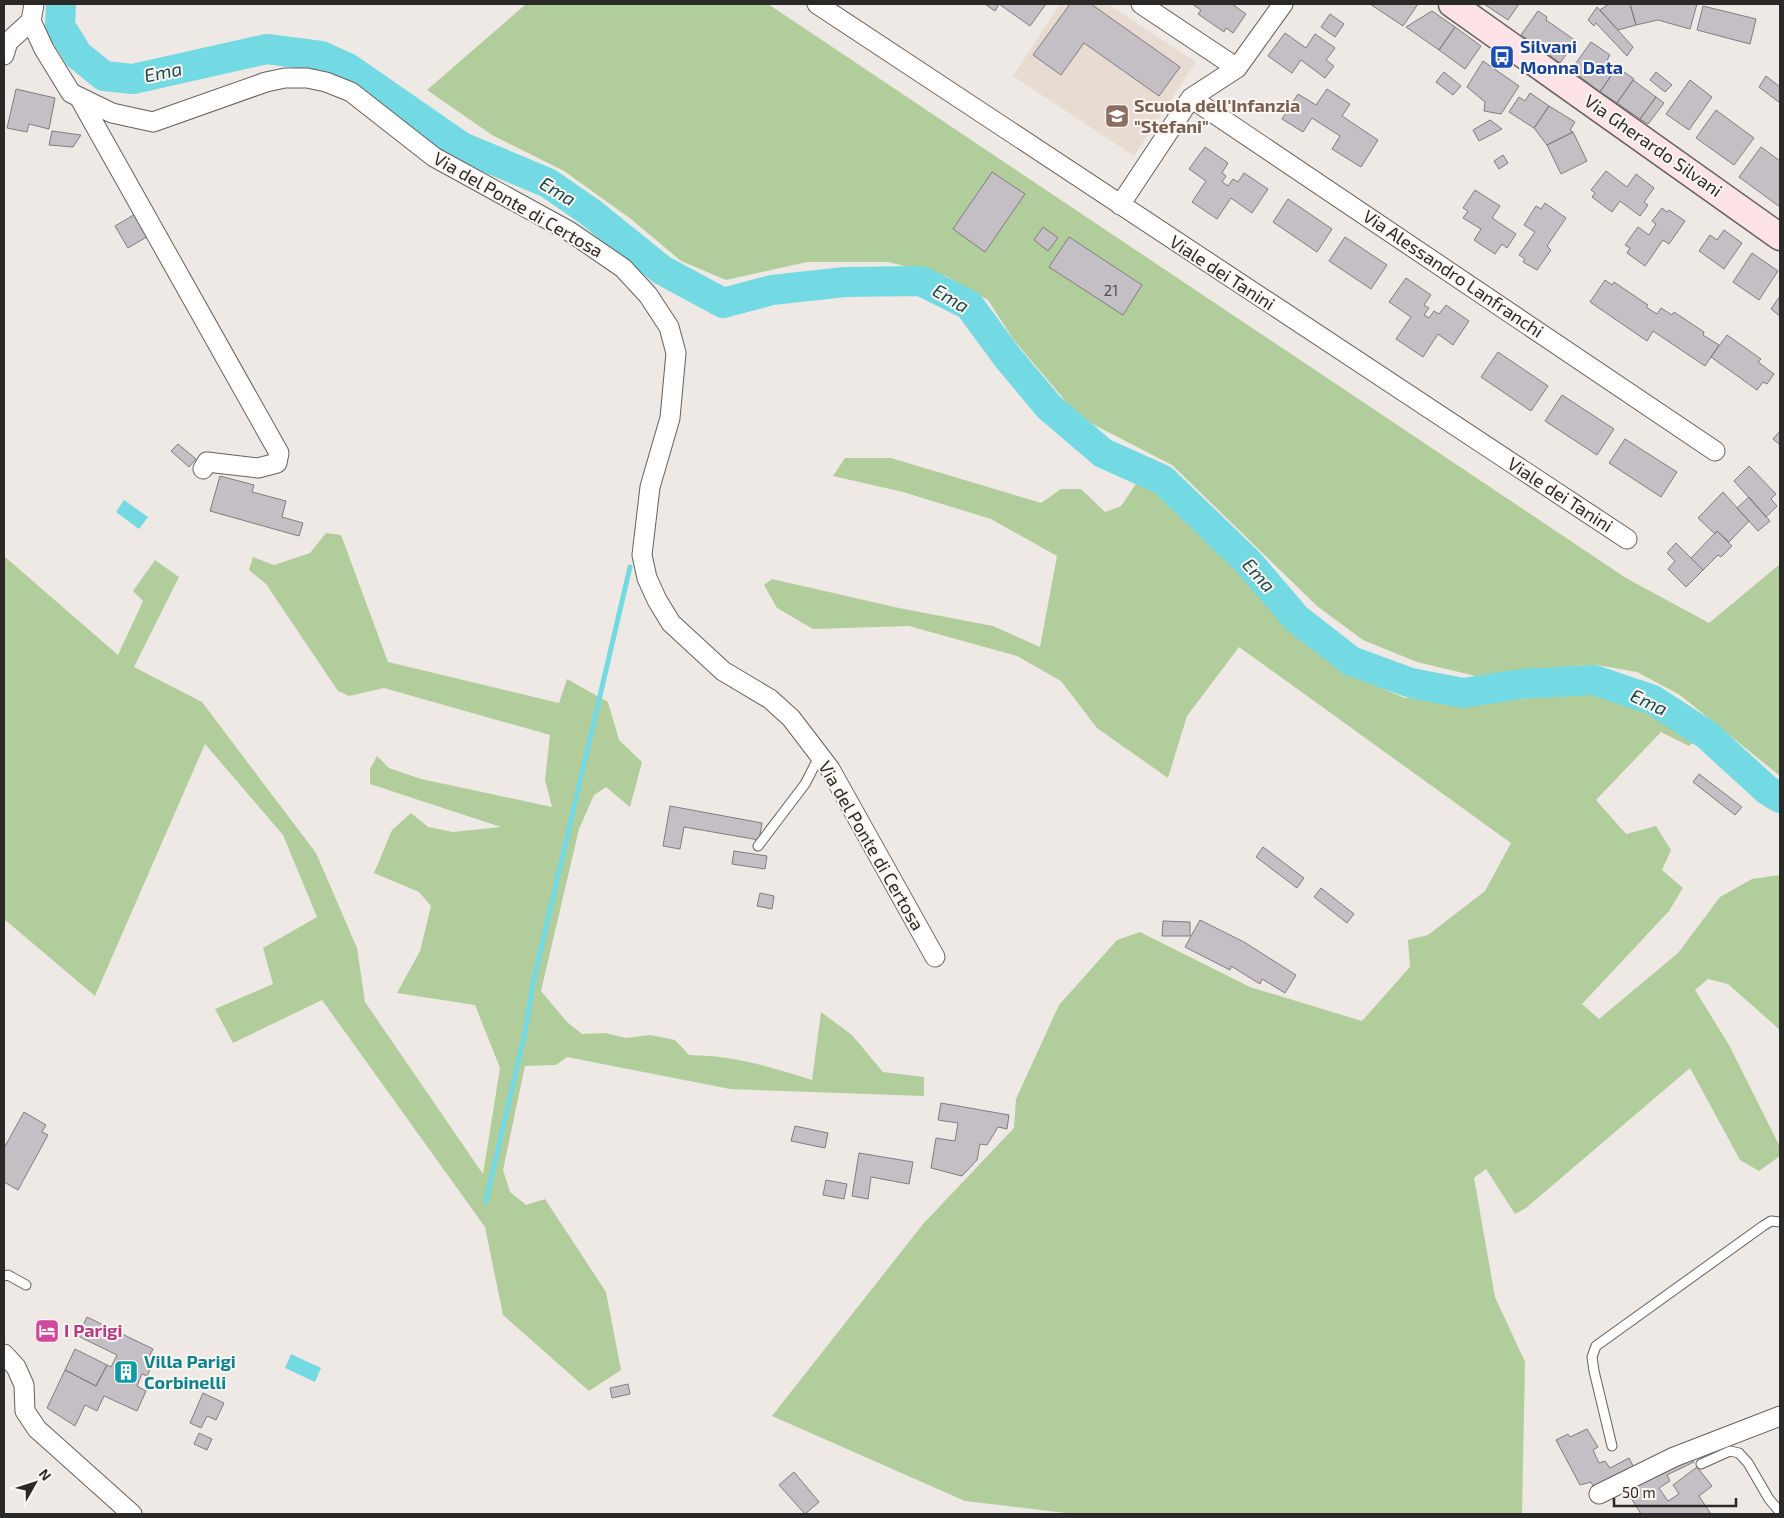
<svg xmlns="http://www.w3.org/2000/svg" width="1784" height="1518" viewBox="0 0 1784 1518" font-family="'Exo 2',sans-serif">
<rect width="100%" height="100%" fill="#eee9e4"/>
<path fill="#e8dcd2" d="M1060,4h48l88,58 -62,94 -121,-80z"/>
<path fill="#b2cd9c" d="M526,4h242l858,574 83,45 71,-59v212l-100,-81 -43,-23 -40,-7 -26,1 -91,11 -63,-15 -54,-22 -46,-34 -145,-141 -93,-48 -66,-78 -25,-39 -42,-24 -58,-14h-81l-81,18 -45,-19 -50,-42 -67,-48 -72,-36 -65,-45z
M845,458h46l150,45 20,-14h20l24,23 16,-6 15,-22 27,9 91,94 97,88 54,23 85,4 107,-10 33,9 37,18 30,20 -8,7 -28,-14 -65,68 30,34 30,-8 15,24 -9,20 21,18 -14,23 -87,93 17,15 79,-66 42,-56 32,-18 28,-4v155l-52,-46 -20,-5 -13,11 34,55 51,102v9l-21,15 -19,-11 -50,-92 -164,140 -11,6 -29,-45 -12,9 21,119 30,65 -3,152h-448l-109,-13 -193,-85 151,-192 91,-96 2,-29 43,-94 58,-65 23,-8 110,55 112,34 48,-54 -2,-27 20,-5 57,-44 26,-48 -272,-196 -52,69 -19,62 -71,-50 -36,-47 -44,-25 -108,-30 -96,3 -36,-21 -13,-23 8,-6 127,29 94,18 47,21 17,-91 -66,-37 -88,-27 -70,-16z
M326,533l15,2 47,127 171,41 8,-24 41,23 11,38 23,22 -12,45 -24,-20 -12,8 -15,34 -38,162 26,31 15,12 23,-1 21,5 24,-3 25,5 14,15c47,1 78,11 123,25l9,-68 31,23 31,37 41,5v19l-194,-7 -163,-32 -11,8 -31,1 -22,104 7,22 16,13 19,-6 61,93 15,78 -32,21 -86,-76 -18,-88 -163,-227 -89,43 -18,-34 58,-25 -10,-36 54,-31 -34,-82 -78,-91 -110,252 -91,-77v-363l114,99 25,-54 -10,-10 22,-31 24,17 -45,90 68,35 114,151 41,95 8,54 118,172 17,-106 -25,-63 -78,-12 23,-42 11,-45 -12,-14 -45,-19 18,-43 19,-17 17,14 25,5 48,-5 -131,-43v-15l7,-13 12,12 32,11 131,28 -7,-27 5,-45 -166,-47 -35,8 -11,-5 -72,-107 -17,-14 4,-13 21,8 36,-12z"/>
<path fill="#73d9e2" d="M124,500l24,17 -9,12 -23,-17z
M291,1354l30,14 -6,14 -30,-14z"/>
<g fill="none" stroke-linecap="round" stroke-linejoin="round">
<path stroke="#73d9e2" stroke-width="5" d="M486,1201l39,-169 8,-49 97,-416"/>
<path stroke="#73d9e2" stroke-width="30" d="M61,4l-1,22 18,29 26,21 29,3 134,-30 54,7 27,12 114,79 86,36 42,29 72,58 61,33 49,-13 73,-8 76,-1 48,24 39,53 41,49 54,46 60,27 86,83 47,55 55,43 60,22 52,10 58,-9 73,-4 59,20 54,35 60,55 13,8"/>
</g>
<path fill="#c3bfc5" stroke="#807c81" d="M985,4h61l-16,22 -31,-22 -4,7z
M1070,4h21l89,63 -21,29 -75,-53 -23,32 -28,-20z
M1192,4h40l14,10 -13,19 -7,-5 -2,4 -26,-18 3,-4z
M1370,4h48l-15,22z
M1484,4h35l-11,16z
M1609,4h21l6,21 -18,5 -18,-20z
M1630,4h67l-7,25 -32,-9 -22,5z
M1703,6l53,13 -6,25 -53,-14z
M1597,7l36,40 -6,9 -31,-33 -2,3 -6,-6z
M1432,11l23,16 -16,23 -33,-23z
M1538,11l9,6 -1,3 30,21 -16,22 -39,-28z
M1330,14l14,10 -9,13 -14,-10z
M1455,27l26,19 -16,23 -26,-19z
M1285,33l21,15 9,-14 20,14 -9,12 8,6 -9,12 -24,-18 -9,13 -24,-17z
M1591,42l19,13 -3,5 10,7 -17,25 -29,-22z
M1483,61l36,25 -18,28 -17,-3 1,-9 -18,-15z
M1617,67l17,12 -17,24 -17,-11z
M1444,72l17,14 -8,9 -17,-13z
M1656,72l16,13 -7,7 -15,-12z
M1766,76l14,11v16l-21,-16z
M1633,80l23,17 -16,22 -23,-16z
M1690,80l22,17 -23,33 -23,-16z
M16,89l39,9 -6,31 -20,-5 -2,8 -20,-4z
M1327,89l23,15 -8,12 36,24 -17,27 -29,-18 8,-13 -28,-18 -9,14 -21,-13 16,-25 18,11z
M1530,93l19,13 -15,22 -25,-16 10,-15 6,4z
M1656,97l8,6 -16,21 -8,-5z
M1549,106l26,16 -5,8 3,2 -26,13 -13,-17z
M1716,110l38,28 -20,27 -38,-27z
M1490,120l12,9 -23,12 -6,-11z
M52,131l29,4 -8,12 -24,-2z
M1573,132l14,29 -26,13 -14,-29z
M1205,147l23,16 -6,10 4,3 -4,6 6,4 5,-7 5,3 6,-9 24,16 -16,24 -21,-15 -14,21 -25,-17 14,-21 -17,-12z
M1761,147l19,14v46l-41,-30z
M1503,155l5,8 -9,6 -5,-8z
M1606,171l21,16 9,-13 18,14 -10,14 4,3 -8,11 -20,-15 -8,11 -20,-15 3,-4 -4,-3z
M992,172l33,22 -40,58 -32,-23z
M1475,190l25,16 -8,12 24,16 -9,14 -5,-4 -7,10 -21,-14 7,-11 -18,-11 5,-7 -5,-3z
M1288,199l44,30 -15,23 -44,-30z
M1545,203l21,15 -19,28 4,4 -14,20 -14,-8 2,-3 -6,-4 16,-23 -11,-7 12,-19 5,3z
M1662,208l5,4 2,-2 16,11 -16,23 -6,-4 -18,26 -18,-13 3,-5 -5,-3 13,-18 11,8 7,-11 -4,-3z
M137,213l13,22 -22,13 -13,-22z
M1043,227l15,11 -10,13 -14,-11z
M1724,230l18,13 -18,26 -25,-18 11,-16 7,5z
M1069,237l73,48 -19,30 -74,-48z
M1345,237l42,28 -16,24 -42,-28z
M1752,253l26,18 -19,29 -26,-18z
M1406,278l25,17 -7,10 5,3 -5,7 5,3 5,-7 5,3 7,-9 23,16 -16,24 -15,-11 -15,23 -27,-18 15,-22 -22,-15z
M1605,280l7,5 2,-3 34,23 -2,2 11,7 4,-6 11,7 2,-3 30,20 -1,3 16,10 -14,21 -52,-35 -6,10 -57,-39z
M1780,296v20l-9,-7z
M1727,335l34,24 -3,3 16,12 -7,10 -4,-2 -6,8 -46,-33z
M1498,352l50,34 -17,25 -50,-34z
M1562,395l52,34 -17,26 -52,-34z
M1780,431v14l-7,-6z
M1625,439l52,33 -16,25 -52,-34z
M178,444l18,15 -7,8 -18,-16z
M1749,466l27,28 -5,5 6,7 -11,11 -32,-36z
M220,476l34,9 -2,7 34,9 -4,16 21,6 -4,13 -89,-25z
M1723,492l26,29 -20,21 -12,-11 -2,3 -17,-16z
M1749,497l21,24 -12,10 -21,-23z
M1717,531l15,15 -11,11 -3,-2 -15,15 -12,-12z
M1676,543l27,27 -17,17 -18,-18 7,-8 -8,-8z
M1699,774l43,33 -7,8 -42,-33z
M670,806l92,17 -3,17 -75,-13 -4,22 -17,-3z
M1263,847l41,31 -7,10 -41,-31z
M734,851l33,5 -2,13 -33,-5z
M1321,888l33,26 -7,9 -33,-26z
M760,893l14,3 -2,13 -15,-3z
M1200,920l44,22 52,33 -11,18 -23,-14 -2,5 -29,-18 -1,4 -45,-23z
M1163,921l27,1v14h-28z
M941,1103l68,12 -2,14 -9,-2 -11,18 -7,-1 -3,16 -15,16 -31,-8 5,-30 19,3 3,-18 -20,-3z
M24,1112l22,13 -4,7 6,3 -30,55 -14,-8v-34z
M795,1126l33,7 -3,15 -34,-7z
M859,1153l54,9 -4,22 -38,-7 -3,22 -16,-3z
M826,1180l21,4 -3,15 -21,-4z
M87,1317l66,32 -6,12 6,2 -6,13 -5,-2 -5,12 9,5 -9,20 -33,-15 -7,15 -12,-6 -10,21 -28,-18 18,-38 31,16 11,-21 4,2 6,-12 -39,-19z
M75,1349l32,16 -11,21 -31,-16z
M628,1384l2,10 -18,4 -2,-10z
M203,1393l21,10 -8,17 -9,-4 -6,12 -11,-5z
M1587,1429l11,18 -5,3 6,13 6,-2 5,7 19,-10 6,12 -40,20 -4,-8 -11,3 -24,-45 12,-6 2,3z
M199,1433l13,6 -5,11 -13,-6z
M1687,1454l7,8 -27,13 3,6 -11,7 9,13 11,-7 -6,-9 24,-18 15,19 -13,10 12,18h-70l-15,-24z
M794,1472l25,30 -14,12 -26,-29z"/>
<g fill="none" stroke-linecap="round" stroke-linejoin="round">
<defs>
<path id="lane" d="M758,846l47,-62 14,-27
M4,1276l4,-1 18,10
M1612,1446l-18,-75 -2,-14 4,-11 167,-120 8,-5 9,1
M1701,1464l29,-13 9,2 9,10 21,36 11,13"/>
<path id="street" d="M34,4l-3,17 13,28 27,44 41,20 41,9 113,-40 19,-4h22l19,4 25,10 83,65 135,74 54,37 25,27 21,32 7,26 -6,65 -20,69 -8,68 5,23 10,22 14,23 52,48 47,28 21,19 39,51 105,188
M817,4l810,535
M1141,4l96,64
M4,55l4,-13 23,-21
M79,97l200,356 -2,10 -19,5 -51,-6 -4,7
M1191,98l524,353
M1120,205l71,-107 46,-30 46,-64
M4,1354l12,13 8,18 1,26 12,18 95,85
M1599,1494l75,-37 106,-41"/>
<path id="secondary" d="M1452,4l328,233"/>
</defs>
<use href="#lane" stroke="#66615d" stroke-width="11"/>
<use href="#street" stroke="#66615d" stroke-width="21"/>
<use href="#secondary" stroke="#66615d" stroke-width="29"/>
<use href="#lane" stroke="#fff" stroke-width="9"/>
<use href="#street" stroke="#fff" stroke-width="19"/>
<use href="#secondary" stroke="#fde2e7" stroke-width="26"/>
</g>
<defs>
<symbol id="bus-square" viewBox="-11 -11 22 22"><rect x="-9" y="-9" width="18" height="18" rx="4" fill="#1a4fb4" stroke="#fcf6f1"/><path d="M-5-6H5V4H4V6H2V4H-2V6H-4V4H-5ZM-3.5-4V0h7V-4ZM-3.5 1.2v1.5H-2V1.2ZM2 1.2v1.5H3.5V1.2Z" fill="#fff"/></symbol>
<symbol id="school-square" viewBox="-11 -11 22 22"><rect x="-9" y="-9" width="18" height="18" rx="4" fill="#8d6e63" stroke="#fcf6f1"/><path d="M0-5L7-2L0 1L-7-2ZM-4 1L0 2.5L4 1V4Q0 6-4 4Z" fill="#fff"/></symbol>
<symbol id="hotel-square" viewBox="-11 -11 22 22"><rect x="-9" y="-9" width="18" height="18" rx="4" fill="#d1479c" stroke="#fcf6f1"/><path d="M-6-4.5h1.5V1H6V5H4.5V3h-9V5H-6ZM-4 0a1.8 1.8 0 1 1 3.6 0ZM.5 0V-2.5h3Q6-2.5 6 0Z" fill="#fff"/></symbol>
<symbol id="building-square" viewBox="-11 -11 22 22"><rect x="-9" y="-9" width="18" height="18" rx="4" fill="#0f9aa8" stroke="#fcf6f1"/><path d="M-4-6H4V6H1V3H-1V6H-4ZM-2.5-4.3h1.7v1.8h-1.7ZM.8-4.3h1.7v1.8H.8ZM-2.5-1h1.7V.8h-1.7ZM.8-1h1.7V.8H.8Z" fill="#fff"/></symbol>
</defs>
<g fill-rule="evenodd">
<use href="#bus-square" x="1488" y="43" width="28" height="28"/>
<use href="#school-square" x="1103" y="102" width="28" height="28"/>
<use href="#hotel-square" x="33" y="1317" width="28" height="28"/>
<use href="#building-square" x="112" y="1358" width="28" height="28"/>
</g>
<g text-anchor="middle" stroke-width="4" stroke-linejoin="round" paint-order="stroke">
<g font-size="15" fill="#514e4e">
<text x="1111" y="296">21</text>
</g>
<g font-size="18" font-weight="bold" fill="#164399" stroke="#fcf6f1" text-anchor="start">
<text x="1520" y="53">Silvani<tspan x="1520" dy="21">Monna Data</tspan></text>
</g>
<g font-size="18" font-weight="bold" fill="#785e54" stroke="#fcf6f1" text-anchor="start">
<text x="1134" y="112">Scuola dell'Infanzia<tspan x="1134" dy="21">"Stefani"</tspan></text>
</g>
<g font-size="18" fill="#2b2927" stroke="#fcf6f1">
<text transform="translate(1653 146) rotate(35)" y="6">Via Gherardo Silvani</text>
<text transform="translate(518 205) rotate(30)" y="6">Via del Ponte di Certosa</text>
<text transform="translate(1222 273) rotate(33)" y="6">Viale dei Tanini</text>
<text transform="translate(1453 274) rotate(34)" y="6">Via Alessandro Lanfranchi</text>
<text transform="translate(1560 495) rotate(33)" y="6">Viale dei Tanini</text>
<text transform="translate(871 846) rotate(60)" y="6">Via del Ponte di Certosa</text>
</g>
<g font-size="18" font-weight="bold" fill="#b23c85" stroke="#fcf6f1" text-anchor="start">
<text x="64" y="1337">I Parigi</text>
</g>
<g font-size="18" font-weight="bold" fill="#0d838f" stroke="#fcf6f1" text-anchor="start">
<text x="144" y="1368">Villa Parigi<tspan x="144" dy="21">Corbinelli</tspan></text>
</g>
<g font-size="19" font-style="italic" fill="#1b4a4e" stroke="#fcf6f1">
<text transform="translate(163 72) rotate(-12)" y="7">Ema</text>
<text transform="translate(558 191) rotate(31)" y="7">Ema</text>
<text transform="translate(951 298) rotate(30)" y="7">Ema</text>
<text transform="translate(1259 575) rotate(48)" y="7">Ema</text>
<text transform="translate(1649 702) rotate(25)" y="7">Ema</text>
</g>
</g>
<rect width="1784" height="1518" fill="none" stroke="#2b2927" stroke-width="10"/>
<g transform="translate(35 1483) rotate(51)" stroke="#fcf6f1" stroke-width="4" paint-order="stroke">
<path d="M0-4L9 19L0 12L-9 19Z" fill="#2b2927"/>
<text y="-8" font-size="14" font-weight="bold" text-anchor="middle" fill="#2b2927">N</text>
</g>
<path d="M1614 1498v8h122v-8" fill="none" stroke="#2b2927" stroke-width="2.5"/>
<text x="1622" y="1498" font-size="15" fill="#2b2927" stroke="#fcf6f1" stroke-width="4" paint-order="stroke">50 m</text>
</svg>
